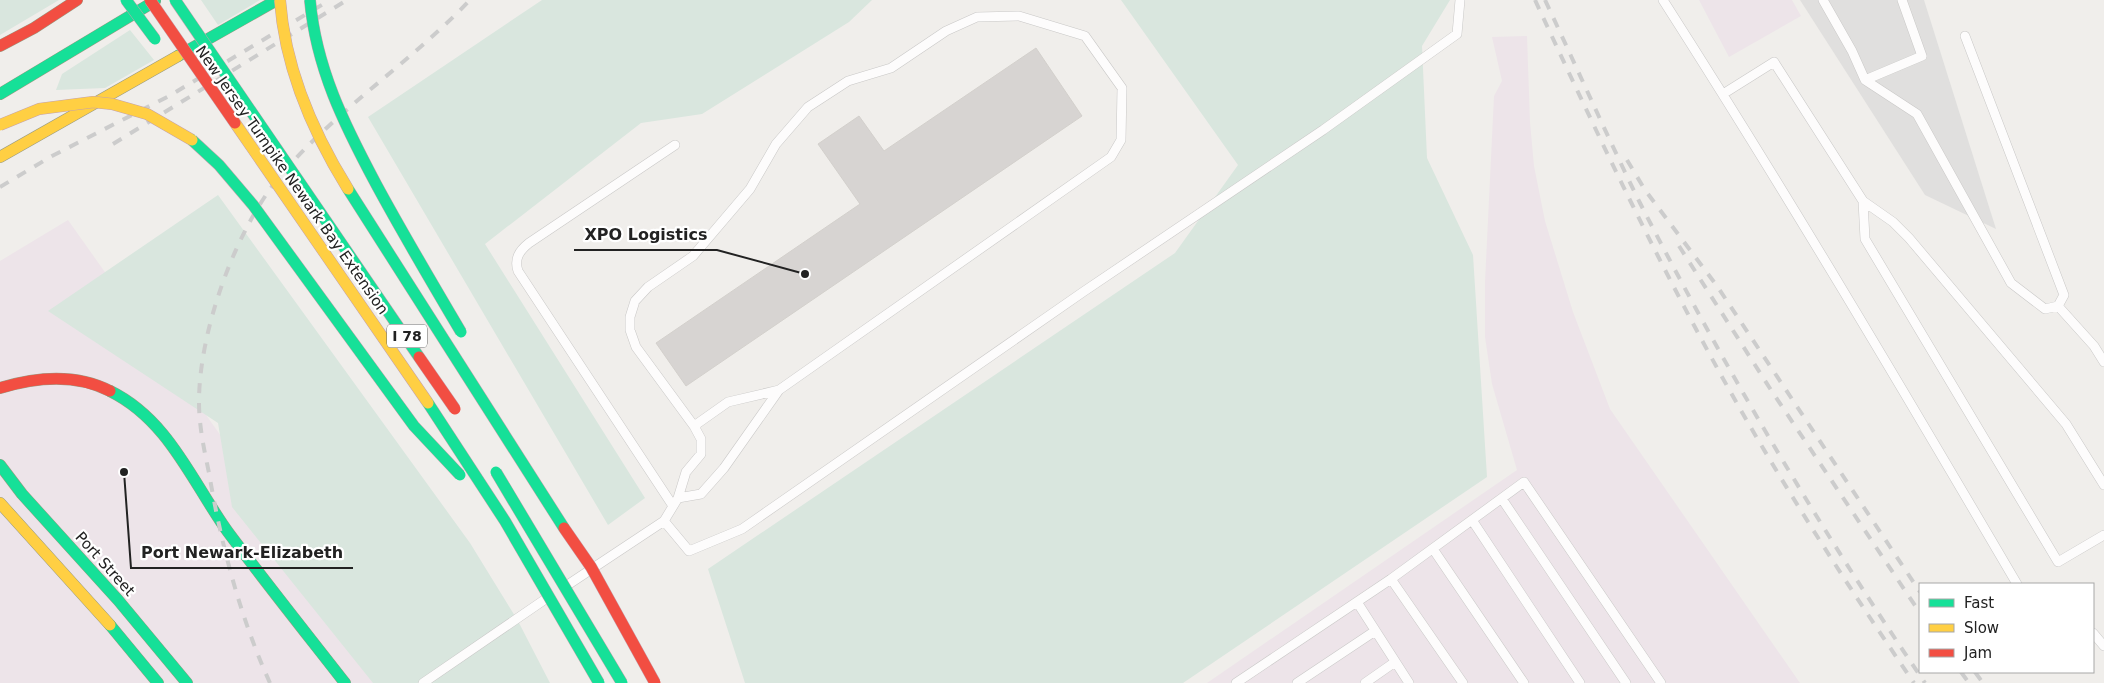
<svg xmlns="http://www.w3.org/2000/svg" width="2104" height="683" viewBox="0 0 2104 683" font-family="'DejaVu Sans',sans-serif">
<rect width="100%" height="100%" fill="#f0eeeb"/>
<path fill="#ede4e9" d="M1699,0h93l9,16 -72,41z
M1527,36l3,86 4,44 11,55 28,91 37,97 190,274h-593l310,-213 -25,-86 -7,-47v-55l9,-186 8,-15 -10,-44z
M68,220l328,463h-396v-422z"/>
<path fill="#d9e6de" d="M0,0h59l-59,35z
M201,0h59l-42,25z
M542,0h330l-23,22 -147,92 -61,9 -156,121 160,254 -37,27 -240,-408z
M1121,0h329l-28,46 5,112 46,97 14,222 -304,206h-438l-37,-114 467,-316 63,-88z
M130,30l24,30 -49,28 -49,2 6,-16z
M218,195l252,348 48,78 32,62h-177l-141,-176 -14,-84 -170,-112z"/>
<path fill="#e0dfde" d="M1800,0h124l72,229 -71,-34z"/>
<path fill="#d7d4d2" stroke="#d3d0cc" d="M1036,48l46,68 -396,270 -30,-43 204,-139 -42,-60 41,-28 25,35z"/>
<g fill="none" stroke-linecap="round" stroke-linejoin="round">
<defs>
<path id="lane" d="M1663,0c123,192 239,388 354,584
M1823,0l29,51 13,29 57,-24 -20,-56
M1865,80l52,34 94,169 34,26 13,-3 6,-11 -99,-259
M1723,94l51,-32 89,139 30,21 16,16 157,186 38,61
M1863,201l2,38 193,323 46,-27
M2058,306l36,40 10,16
M694,426l34,-24 51,-12
M1502,499l124,184
M673,506l-155,-235c-4,-12 1,-20 11,-28l146,-98
M1472,520l108,163
M664,521l25,30 53,-22 341,-237 240,-162 134,-96 3,-34
M1433,549l91,134
M566,586l98,-65 14,-23 8,-26 15,-18v-15l-7,-13 -58,-79 -6,-17v-13l5,-16 13,-14 45,-31 57,-67 26,-45 32,-37 40,-26 43,-13 55,-37 31,-14 42,-1 66,20 37,52 -1,52 -10,17 -332,233 -55,78 -23,26 -23,4
M1357,602l52,81
M2093,633l11,13
M423,683l124,-85
M1236,683l155,-104
M1297,683l78,-52
M1365,683l30,-21
M1463,683l-72,-104 133,-97 137,201"/>
<path id="fast" d="M178,56l99,-56
M0,94l155,-93
M110,391c59,29 82,91 118,141 38,51 78,101 117,151
M0,465l22,29 96,106 69,83
M110,625l48,58"/>
<path id="slow" d="M0,157l178,-101
M0,503l110,122"/>
<path id="jam" d="M0,46l34,-18 43,-28
M0,388c36,-11 75,-15 110,3"/>
</defs>
<use href="#lane" stroke="#c9c8c7" stroke-width="10"/>
<use href="#fast" stroke="#999a82" stroke-width="12"/>
<use href="#slow" stroke="#999a82" stroke-width="12"/>
<use href="#jam" stroke="#999a82" stroke-width="12"/>
<use href="#lane" stroke="#fdfcfc" stroke-width="9"/>
<use href="#fast" stroke="#16e098" stroke-width="11"/>
<use href="#slow" stroke="#ffcf43" stroke-width="11"/>
<use href="#jam" stroke="#f24e42" stroke-width="11"/>
<path stroke="#ccc" stroke-width="4" stroke-dasharray="10 10" stroke-linecap="butt" d="M1535,0c65,140 131,280 208,414 53,92 111,181 171,269
M1545,0c32,68 62,136 95,203 85,166 180,326 285,480
M113,144l234,-144
M1627,160l18,30 72,96 203,306
M0,187l52,-31 117,-60 161,-96
M1679,246l92,144 149,223
M1961,672l8,11
M1975,672l8,11
M270,683c-30,-66 -49,-139 -61,-210 -5,-24 -10,-47 -10,-71 0,-71 36,-171 81,-226 56,-66 131,-114 190,-176"/>
<defs>
<path id="fast-bridge" d="M126,0l29,39
M175,0l244,357
M310,0c6,68 34,124 66,184 27,50 56,99 85,148
M192,140l27,25 34,40 161,221 46,49
M348,189l216,339
M428,403l77,118 94,162
M496,472l126,211"/>
<path id="slow-bridge" d="M280,0c5,69 32,131 68,189
M235,123l193,280
M0,125l39,-16 54,-7 19,2 35,10 45,26"/>
<path id="jam-bridge" d="M150,0l85,123
M419,357l36,52
M564,528l27,39 64,116"/>
</defs>
<use href="#fast-bridge" stroke="#c5a2ac" stroke-width="12" stroke-linecap="butt"/>
<use href="#slow-bridge" stroke="#c5a2ac" stroke-width="12" stroke-linecap="butt"/>
<use href="#jam-bridge" stroke="#c5a2ac" stroke-width="12" stroke-linecap="butt"/>
<use href="#fast-bridge" stroke="#16e098" stroke-width="11"/>
<use href="#slow-bridge" stroke="#ffcf43" stroke-width="11"/>
<use href="#jam-bridge" stroke="#f24e42" stroke-width="11"/>
</g>
<g text-anchor="middle" stroke-width="4.5" stroke-linejoin="round" paint-order="stroke">
<rect fill="#fff" stroke="#646464" stroke-width="1" x="387" y="324.5" width="40" height="23" rx="4"/>
<g font-size="14" font-weight="bold" fill="#222">
<text x="407" y="341">I 78</text>
</g>
<g font-size="15" fill="#222" stroke="#fff">
<text transform="translate(292 180) rotate(55)" y="5">New Jersey Turnpike Newark Bay Extension</text>
<text transform="translate(105 564) rotate(48)" y="5">Port Street</text>
</g>
</g>
<path fill="none" stroke="#222" stroke-width="2" d="M805 274L717 250H574M124 472L131 568H353"/>
<g fill="#222" stroke="#fff" stroke-width="2">
<circle cx="805" cy="274" r="5"/>
<circle cx="124" cy="472" r="5"/>
</g>
<g font-size="16" text-anchor="middle" font-weight="bold" fill="#222" stroke="#fff" stroke-width="4.5" stroke-linejoin="round" paint-order="stroke">
<text x="646" y="240">XPO Logistics</text>
<text x="242" y="558">Port Newark-Elizabeth</text>
</g>
<rect x="1919" y="583" width="175" height="90" fill="#ffffff" stroke="#a7a7a7"/>
<rect x="1929" y="599" width="25" height="8" fill="#16e098" stroke="#a7a7a7"/>
<text x="1964" y="608" font-size="15" fill="#222222">Fast</text>
<rect x="1929" y="624" width="25" height="8" fill="#ffcf43" stroke="#a7a7a7"/>
<text x="1964" y="633" font-size="15" fill="#222222">Slow</text>
<rect x="1929" y="649" width="25" height="8" fill="#f24e42" stroke="#a7a7a7"/>
<text x="1964" y="658" font-size="15" fill="#222222">Jam</text>
</svg>
